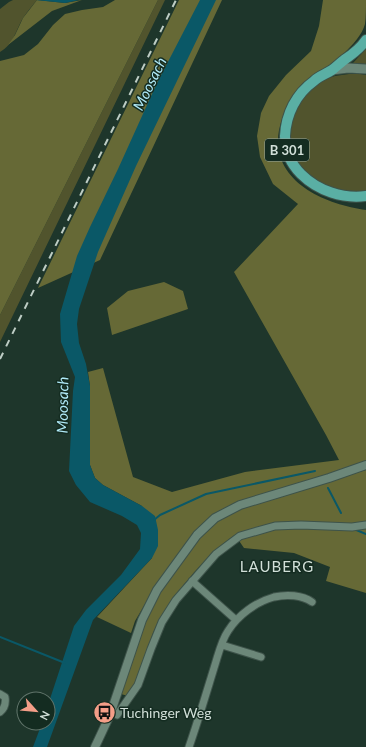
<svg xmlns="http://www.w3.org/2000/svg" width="366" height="747" viewBox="0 0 366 747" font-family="Lato,sans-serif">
<rect width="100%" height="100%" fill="#1e362b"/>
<path fill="#51542d" d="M13,0h24c-5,6 -10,12 -14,18 -7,12 -10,27 -23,34v-43l9,-7z
M158,0h7l-165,342v-27z
M366,49v15l-13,-1z
M349,74h11l6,1v116c-15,3 -41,-3 -54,-12 -9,-7 -16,-18 -23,-26l2,-39 18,-25 14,-9 12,-4z"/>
<path fill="#666936" d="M37,0l28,3 17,-3 -30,11 -44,34 7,-10 8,-17z
M115,0h43l-158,315v-254l24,-6 14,-11 15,-19 12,-11 17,-4 21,-3z
M179,0h43l-122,260 -62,28z
M323,0h43c0,8 0,17 -1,24 -5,20 -38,44 -54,56 -5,4 -11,7 -14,11 -9,10 -15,26 -18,39 -9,51 45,74 87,80v251l-20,9 -106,32 -44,30 -18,22 -24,35 -19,32 -4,12 -34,-16 55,-59 -10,-52 -39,-21 -8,-7 -5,-13v-79l-2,-14 15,-4 30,109 39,15 73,-20 94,-12 -13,-25 -92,-163 64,-68 -25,-20 -13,-27 -3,-21 4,-23 8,-17 17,-21 25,-24 8,-25z
M164,282l19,9 5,18 -76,26 -5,-27 21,-17z
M366,470v123l-40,-12 4,-14 -36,-14 -50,-5 -9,-13c-28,18 -69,67 -82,98 -6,15 -9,32 -15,47 -3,5 -7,11 -10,16l-7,-2 19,-65 19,-39 48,-64 25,-16 68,-21z"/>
<path fill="#0a5867" d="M36,0h43l-14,3z
M200,0h16l-80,166 -38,86 -19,57 -2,15 2,19 7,21 4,22v79l5,13 8,7 39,21 13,10 3,14v16l-6,12 -59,62 -46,127h-14l9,-24h6v-18l26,-79 12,-16 35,-35 19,-26 1,-16 -4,-8 -15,-9 -32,-14 -14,-17 -7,-14 4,-80 2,-14 -14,-35 -1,-28 17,-58 13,-29 28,-58 39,-86z"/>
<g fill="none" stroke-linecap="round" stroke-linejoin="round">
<path stroke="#0a5867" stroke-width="2" d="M328,488l13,25
M154,520l6,-5 46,-21 109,-23
M354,529l12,5
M0,637l65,26"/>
<defs>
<path id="minor" d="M192,581l44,39
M222,645l39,12
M0,694l5,3c1,6 0,11 -5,15
M117,715l21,-30 13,-36 11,-27 14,-22 40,-46 24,-18 35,-10 26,-1 51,2 14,-2
M189,747c9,-26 17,-53 25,-79 4,-12 7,-27 14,-37 10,-16 28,-29 46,-34 13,-3 28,-2 38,5"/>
<path id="tertiary" d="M95,747l15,-32 32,-95 15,-30 40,-55 18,-17 25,-13 89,-27 37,-13"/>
<path id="secondary" d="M332,70l16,-2 18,1"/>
<path id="primary" d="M366,40c-6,9 -13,14 -22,20 -4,3 -8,7 -12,10 -6,4 -13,6 -18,11 -18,13 -28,33 -29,55 0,15 6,28 16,38 17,17 42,25 65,22"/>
</defs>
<use href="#minor" stroke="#3e534a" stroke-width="9"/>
<use href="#tertiary" stroke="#3e534a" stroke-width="10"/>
<use href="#secondary" stroke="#3e534a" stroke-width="11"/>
<use href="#primary" stroke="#3e534a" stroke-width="12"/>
<use href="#minor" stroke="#6c8779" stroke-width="7"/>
<use href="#tertiary" stroke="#6c8779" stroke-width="8"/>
<use href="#secondary" stroke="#6c8779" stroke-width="9"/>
<use href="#primary" stroke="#5aafa4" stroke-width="10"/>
<path stroke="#becdc5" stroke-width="2" stroke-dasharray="7 7" stroke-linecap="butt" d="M0,359l176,-359"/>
</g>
<defs>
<symbol id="bus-disc" viewBox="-11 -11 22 22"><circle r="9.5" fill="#f49e88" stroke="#142c21"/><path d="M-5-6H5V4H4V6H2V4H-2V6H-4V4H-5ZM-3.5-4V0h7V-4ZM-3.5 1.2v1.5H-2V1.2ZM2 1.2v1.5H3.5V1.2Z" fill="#111"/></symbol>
</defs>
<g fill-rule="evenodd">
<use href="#bus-disc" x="92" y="700" width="25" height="25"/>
</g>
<g text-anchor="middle" stroke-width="3" stroke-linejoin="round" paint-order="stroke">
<rect fill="#142c21" stroke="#98a9a1" stroke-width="1" x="265" y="139" width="44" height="22" rx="3"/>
<g font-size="13" font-weight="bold" fill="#d1dfd8">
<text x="287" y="155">B 301</text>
</g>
<g font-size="14" fill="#d1dfd8" stroke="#142c21" text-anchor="start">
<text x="120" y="718">Tuchinger Weg</text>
</g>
<g font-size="15" font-style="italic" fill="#b0e9f7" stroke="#142c21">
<text transform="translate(150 84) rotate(-64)" y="5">Moosach</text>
<text transform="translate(63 405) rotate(-89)" y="5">Moosach</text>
</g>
<g font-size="15" letter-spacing="1" fill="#d1dfd8" stroke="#142c21">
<text x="277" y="572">LAUBERG</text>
</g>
</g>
<g transform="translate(36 711) rotate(117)"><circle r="19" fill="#142c21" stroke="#60746a"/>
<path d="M0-3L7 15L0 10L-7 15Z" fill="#f49e88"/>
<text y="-6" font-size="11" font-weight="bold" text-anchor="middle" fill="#d1dfd8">N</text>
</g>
</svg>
